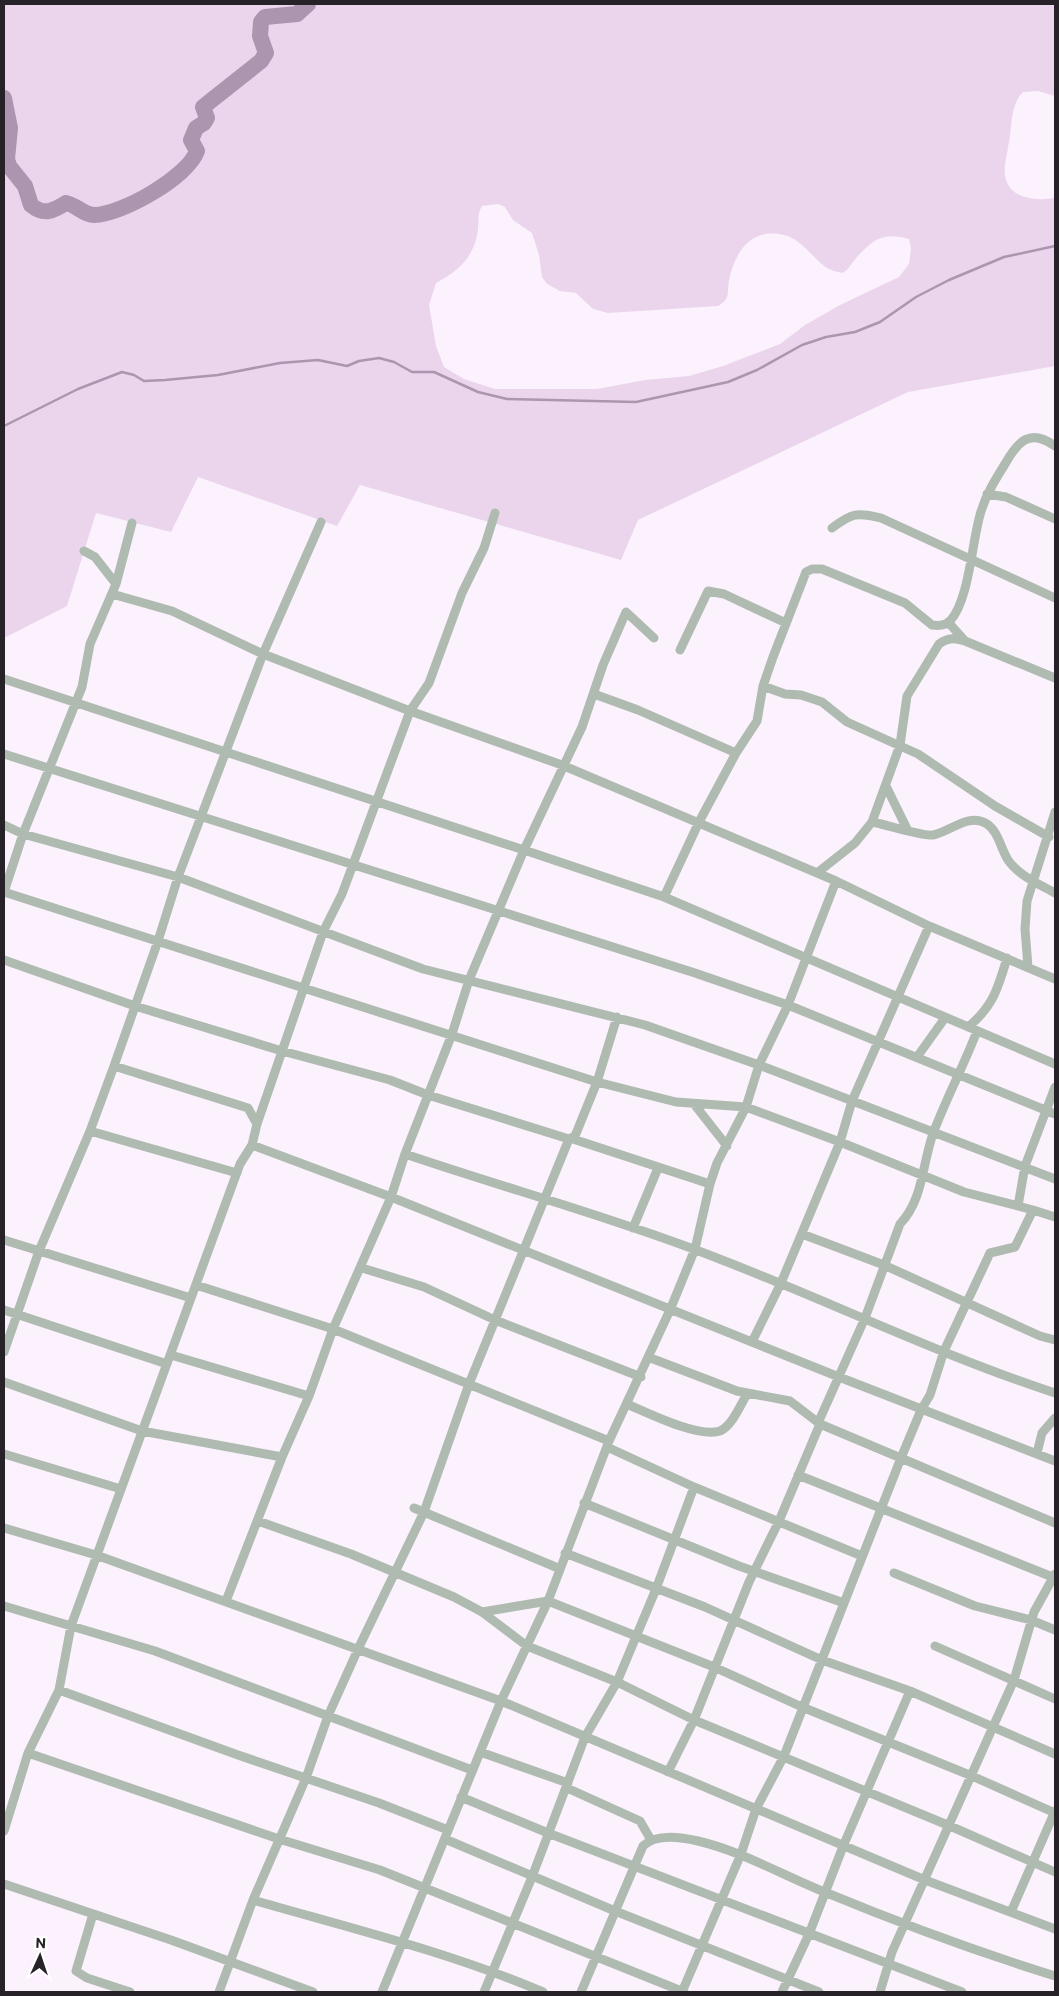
<svg xmlns="http://www.w3.org/2000/svg" width="1059" height="1996" viewBox="0 0 1059 1996" font-family="Commissioner,sans-serif">
<rect width="100%" height="100%" fill="#fcf2fd"/>
<path fill="#ead5ed" fill-rule="evenodd" d="M4,4h1051v92l-17,-5 -15,1c-11,11 -11,28 -13,43 -1,10 -4,20 -5,30 -4,32 26,37 50,33v168l-147,26 -270,128 -17,40 -261,-75 -23,41 -139,-49 -27,55 -75,-19 -29,93 -63,32zM498,204l7,3 8,13 19,13 7,22 3,22 5,7 13,7 16,2 17,16 15,4 110,-7c13,-7 9,-14 11,-26 6,-28 22,-53 55,-45 18,4 28,23 43,33 4,2 10,4 15,5 8,-4 9,-10 15,-16 17,-18 26,-25 52,-18l2,9 -2,16 -10,13 -59,28 -35,20 -25,19 -57,22 -34,10 -44,4 -48,9h-102l-31,-10 -20,-12 -8,-21 -7,-41 7,-22c23,-12 39,-27 42,-54 1,-9 -1,-15 4,-23z"/>
<g fill="none" stroke-linecap="round" stroke-linejoin="round">
<path stroke="#ab95af" stroke-width="2.5" d="M4,426l74,-37 44,-17 12,3 10,6 21,-1 53,-5 62,-12 38,-3 29,6 12,-5 20,-3 15,4 18,10h22l44,20 29,7 129,3 92,-20 29,-12 45,-25 24,-8 29,-5 25,-10 36,-25 33,-17 55,-23 51,-11"/>
<path stroke="#ab95af" stroke-width="16" d="M4,98l6,30 -3,31 2,7 16,20 6,19c13,11 22,6 35,-2 11,2 17,12 28,12 27,0 94,-38 103,-64l-6,-11 5,-12 8,-5 3,-5 -4,-11 58,-46 5,-8 -6,-17 1,-14 4,-5 32,-3 11,-10"/>
<path stroke="#afbbb0" stroke-width="9" d="M987,494l19,3 49,22
M132,523l-16,61 -26,60 -8,43 -59,147 -19,58 593,190 79,20 70,5 94,35 124,50 54,14
M832,528c20,-15 25,-16 49,-10l174,80
M84,551l11,6 21,27
M112,594l60,17 91,43 147,57 152,54 274,116 93,45 126,53
M948,622l17,19
M654,638l-28,-26 -23,53 -21,62 -58,123 140,47 391,167
M680,650l28,-59 16,3 62,29
M4,679l520,171 -55,130 -17,54 -47,120 -14,43 -58,132 -24,67 -27,61 -56,144
M763,686l22,8 16,1 21,7 25,20 71,32 77,52 54,31
M594,694l44,16 98,43
M4,754l691,219 93,32 267,109
M886,786l21,43
M872,822c12,2 52,15 61,13 17,-3 36,-23 54,-11 11,7 14,25 21,36 11,16 31,24 47,33
M4,825l19,9 155,43 245,92 222,56 114,40 296,114
M817,873l38,-30 17,-21 28,-77 7,-49 32,-52c10,-7 16,-6 26,-3l90,37
M664,897l35,-75 37,-69 21,-32 6,-35 10,-29 33,-85 6,-3h10l83,34 27,22c7,1 13,1 18,-4 19,-20 22,-79 30,-106 5,-19 15,-35 25,-51 13,-23 25,-36 50,-18
M4,960l131,46 147,45 108,29 38,15 141,44 6,-3 22,-54 20,-65
M1028,967l-3,-38 2,-28 28,-89
M968,1027c25,-20 30,-39 39,-69
M917,1057l28,-39
M694,1104l33,42
M257,1124l66,-192 19,-38 68,-183 19,-28 33,-90 22,-45 11,-35
M90,1131l147,42
M573,1139l137,45
M252,1145l139,52 448,180 216,84
M405,1154c97,33 196,60 291,96 121,45 237,103 359,143
M1033,1210l22,7
M633,1228l25,-60
M802,1234l82,31 156,71 15,4
M4,1240l187,58
M362,1268l62,19 71,33 146,57
M196,1285l137,44 276,112
M4,1310l163,54
M752,1342l29,-59 59,-141 12,-41 77,-175
M4,1352l35,-101 51,-120 24,-65 44,-125 20,-64 85,-223 58,-132
M171,1355l138,41
M648,1357l89,34 53,10 30,23 235,99
M4,1382l138,49 140,26
M627,1404c21,9 71,34 93,27 12,-5 21,-27 27,-37
M818,1423l47,-105 35,-94c24,-25 22,-62 34,-93 13,-34 30,-66 43,-100
M607,1447l87,40 168,69
M1037,1453l5,-20 13,-15
M4,1454l117,35
M798,1475l257,103
M584,1503l155,63 105,37
M414,1508l144,60
M258,1521l93,33 103,43 28,15 45,34 90,36 77,38 256,106 105,46
M4,1528l92,27 405,146 424,179 130,49
M565,1553l140,54 117,53 88,31 145,63
M894,1573l81,33 56,14 24,10
M4,1606l151,45 317,119
M482,1612l66,-11 166,66 88,40 170,69 83,37
M935,1646l120,53
M59,1690l179,65 141,48 69,27
M480,1752l88,31
M28,1753l251,86 101,31 304,122
M668,1772l26,-52 55,-138 30,-61 41,-97
M567,1788l73,33 11,19
M461,1797l87,36 414,159
M4,1831l24,-78 31,-63 12,-64 169,-462 12,-19 5,-21 -9,-16 -134,-42
M445,1839l170,72 204,81
M4,1884l167,56 142,52
M253,1900c97,28 196,52 290,92
M1011,1912l44,-101
M93,1914l-17,57 11,7 43,14
M219,1992l34,-92 53,-122 22,-62 31,-69 65,-135 45,-128 100,-245
M382,1992l119,-291 47,-100 61,-160 61,-131 25,-61 15,-65 7,-21 29,-56 13,-42 29,-60 48,-124
M484,1992l48,-115 53,-140 32,-55 39,-93 38,-102
M581,1992l62,-146c13,-13 38,-9 55,-5 46,11 86,35 129,52 75,31 151,59 228,83
M682,1992l59,-138 15,-45 28,-53 117,-298 20,-48 9,-15 14,-44 46,-98 25,-6 18,-37 -15,-4 7,-40 30,-79
M782,1992l27,-58 35,-90 66,-153
M880,1992l12,-40 122,-272 20,-68 21,-38"/>
</g>
<rect width="1059" height="1996" fill="none" stroke="#272228" stroke-width="10"/>
<g transform="translate(40 1956) rotate(3)" stroke="#ffffff" stroke-width="4" paint-order="stroke">
<path d="M0-4L9 19L0 12L-9 19Z" fill="#272228"/>
<text y="-8" font-size="14" font-weight="bold" text-anchor="middle" fill="#272228">N</text>
</g>
</svg>
